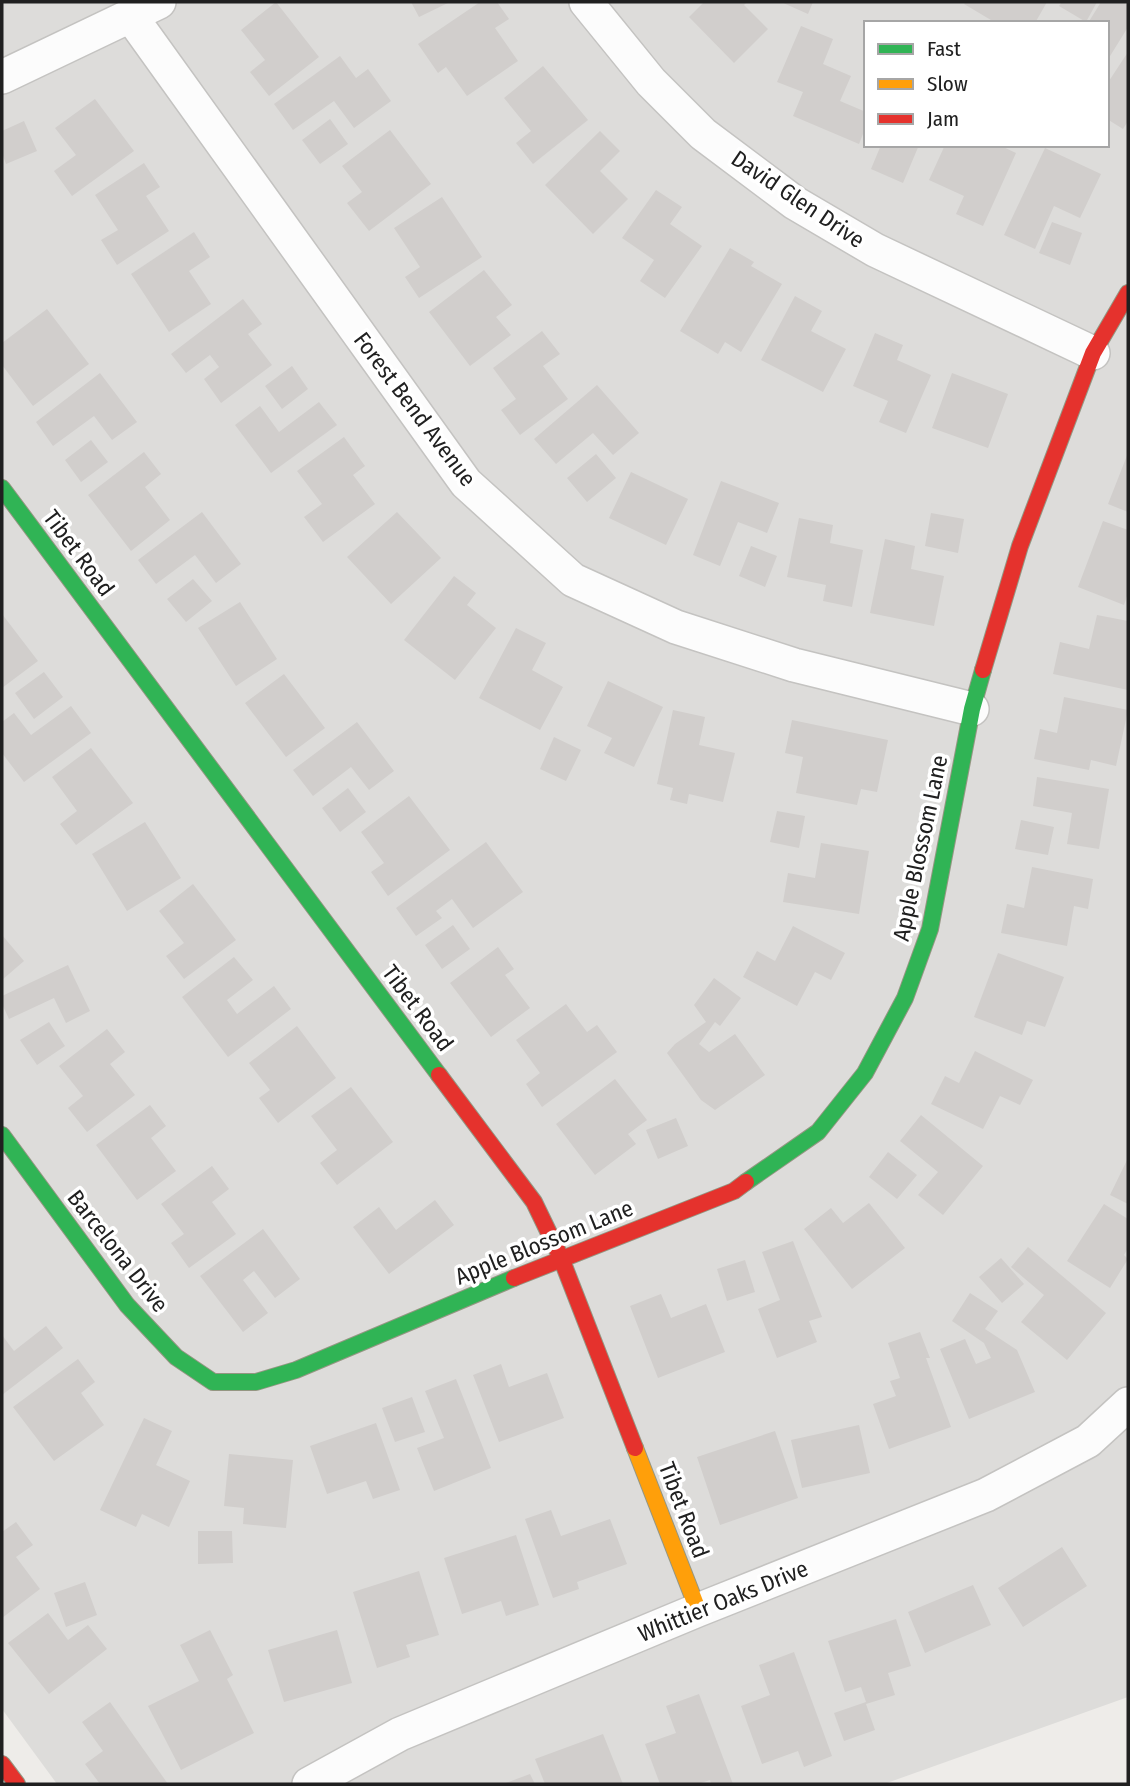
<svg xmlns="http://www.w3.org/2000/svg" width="1130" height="1786" viewBox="0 0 1130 1786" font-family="'Fira Sans Condensed',sans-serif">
<rect width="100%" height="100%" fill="#eeece9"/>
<path fill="#dddcda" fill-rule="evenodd" d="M2,2h1126v1695l-244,87h-827l-55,-75zM866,23h241v122h-241z"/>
<path fill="#d1cecc" d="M276,2l43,55 -50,39 -19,-24 15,-12 -24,-30z
M411,2h39l-31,15z
M480,2h17l12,17 -14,9 23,33 -51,35 -21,-29 -8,6 -20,-29z
M704,2h43l-3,3 24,24 -34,34 -45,-46z
M781,2h32l-5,12z
M966,2h81l-12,21h-39l-32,-19z
M1062,2h35l-11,20 -27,-16z
M1101,2h22l5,3v22l-21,34v-38h-19z
M801,26l32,13 -10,25 28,12 -11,25 26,11v23l-3,-1 -4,10 -66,-28 10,-24 -26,-10z
M1128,52v69l-5,8 -16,-10v-35z
M340,56l16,22 12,-9 23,32 -37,27 -20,-27 -41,29 -19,-26z
M543,66l45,54 -55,44 -17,-21 15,-12 -27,-33z
M95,99l39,52 -62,45 -18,-25 22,-16 -21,-27z
M330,119l18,25 -28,20 -18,-24z
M24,121l13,30 -31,13 -4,-11v-22z
M390,130l41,54 -62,47 -22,-28 15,-11 -20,-26z
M600,131l20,20 -20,20 28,28 -35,35 -48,-49z
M881,145h38l-16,38 -32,-14z
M945,145h54l17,8 -33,73 -27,-12 8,-18 -35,-16z
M1045,148l56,26 -21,44 -26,-12 -19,43 -31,-14z
M144,163l16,24 -14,9 23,35 -52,34 -16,-25 17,-10 -23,-35z
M656,190l26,17 -12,17 32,22 -37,52 -25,-17 14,-21 -32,-22z
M442,197l40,60 -63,41 -14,-21 15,-10 -26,-39z
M1052,222l30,11 -12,32 -31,-12z
M194,232l16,25 -21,14 22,33 -42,28 -38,-58z
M730,248l24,14 -3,4 31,18 -41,68 -16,-10 -7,12 -38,-23z
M484,270l28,35 -16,12 15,18 -41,31 -41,-54z
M795,296l27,15 -11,20 35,18 -23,43 -62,-32z
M243,299l19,25 -14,10 24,31 -51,38 -17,-24 15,-12 -9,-12 -24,18 -15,-19z
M47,309l42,55 -56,42 -31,-41v-22z
M542,331l18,23 -17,12 25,33 -48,36 -19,-25 15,-11 -23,-31z
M875,333l28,12 -6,15 34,15 -25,58 -27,-11 9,-21 -35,-15z
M292,366l16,23 -26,20 -17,-23z
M100,373l37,49 -25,18 -18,-24 -41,30 -17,-24z
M952,373l56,21 -20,54 -56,-20z
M597,385l42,48 -26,22 -20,-22 -37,31 -22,-25z
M319,402l18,23 -66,48 -36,-48 25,-19 19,26z
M344,437l21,29 -12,9 22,29 -52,38 -19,-25 18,-13 -25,-33z
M91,440l17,22 -27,20 -16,-22z
M144,452l17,22 -16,13 25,33 -39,31 -43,-56z
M1128,453v59l-20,-8z
M596,454l20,24 -29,24 -20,-24z
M631,472l57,27 -22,46 -57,-27z
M721,481l58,22 -12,30 -29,-11 -18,44 -27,-11z
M202,512l39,52 -25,19 -21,-28 -39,29 -18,-24z
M397,512l44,46 -50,46 -44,-47z
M931,513l33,6 -6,34 -33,-7z
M799,518l34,7 -3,18 33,7 -11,57 -29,-6 3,-16 -39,-8z
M1103,521l25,9v63l-4,12 -46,-18z
M885,539l30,7 -4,23 33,7 -10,50 -64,-13z
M751,546l26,10 -12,31 -26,-11z
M454,576l22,17 -9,12 29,23 -41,52 -51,-40z
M193,579l19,22 -26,21 -19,-23z
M240,602l37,57 -41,27 -38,-58z
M2,614l36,47 -36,27z
M1097,615l31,6v69l-75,-16 7,-32 29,7z
M516,628l30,15 -14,27 31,17 -23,43 -61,-32z
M44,672l19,25 -29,22 -19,-26z
M284,674l41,54 -39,29 -41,-54z
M608,681l55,26 -29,60 -30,-14 8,-15 -25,-12z
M1064,697l64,13 -12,56 -25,-6 -2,10 -55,-11 6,-30 17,4z
M71,706l20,27 -67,49 -22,-29v-31l12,-9 17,22z
M673,710l32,7 -6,28 36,8 -12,49 -34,-8 -2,10 -17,-4 3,-12 -16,-4z
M792,720l96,20 -11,52 -16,-3 -4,16 -61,-12 7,-36 -18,-4z
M357,722l37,49 -25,19 -18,-23 -38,29 -20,-26z
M554,737l27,13 -15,31 -26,-12z
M91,748l42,55 -57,42 -16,-21 17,-13 -25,-34z
M1037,777l72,12 -10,60 -32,-5 5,-31 -39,-7z
M348,788l18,24 -26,20 -18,-24z
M409,796l41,54 -62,46 -17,-24 13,-9 -23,-31z
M777,811l28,5 -6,32 -29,-6z
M1021,820l33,7 -6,28 -33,-6z
M145,822l36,56 -54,33 -35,-57z
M486,842l37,50 -50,36 -21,-29 -16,12 6,7 -26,18 -20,-28z
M821,843l48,8 -10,63 -76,-12 5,-29 27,5z
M1032,867l61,12 -5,30 -14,-3 -7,40 -66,-13 6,-29 17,4z
M193,884l43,56 -52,39 -18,-23 18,-13 -25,-32z
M453,925l17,24 -28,20 -17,-24z
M793,926l52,27 -14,27 -16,-8 -18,34 -54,-29 14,-26 18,10z
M2,935l22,26 -22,19z
M498,947l16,22 -9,6 25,33 -39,29 -41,-54z
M998,953l66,24 -19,50 -18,-6 -5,14 -48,-18z
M234,957l19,23 -26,20 10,14 37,-28 17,23 -63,48 -46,-60z
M68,965l22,46 -24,12 -12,-25 -45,21 -7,-15v-8z
M714,978l27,20 -21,28 -5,-4 -16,22 10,8 26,-18 30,41 -50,35 -14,-10 -34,-47 8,-9 31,-22 -12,-17z
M566,1004l21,28 10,-7 20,27 -75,55 -16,-23 14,-11 -24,-33z
M49,1022l16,24 -28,19 -17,-25z
M297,1026l39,52 -58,45 -19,-25 11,-8 -21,-27z
M107,1029l18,23 -15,12 25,31 -48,37 -19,-24 15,-12 -24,-30z
M975,1051l58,29 -13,25 -20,-9 -17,33 -52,-25 14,-28 14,7z
M615,1079l32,41 -19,14 8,10 -41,31 -39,-51z
M351,1087l42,55 -56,43 -17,-22 17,-13 -26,-34z
M150,1105l16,21 -15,12 25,33 -39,29 -41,-55z
M921,1115l62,51 -40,49 -25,-20 20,-23 -38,-31z
M676,1118l12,28 -30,13 -12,-29z
M888,1152l29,23 -20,24 -28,-22z
M1128,1158v46l-18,-9z
M212,1166l17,23 -17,13 24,32 -47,34 -18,-25 13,-9 -23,-30z
M435,1200l19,25 -65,49 -36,-47 26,-20 17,23z
M869,1203l36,45 -53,41 -48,-60 27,-21 12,15z
M1104,1204l24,15v29l-4,7 4,4 -18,29 -43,-27z
M263,1229l37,50 -25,19 -21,-27 -11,9 25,33 -25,19 -43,-56z
M793,1241l29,76 -13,4 8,21 -40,16 -19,-49 22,-9 -18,-48z
M1028,1247l78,66 -39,47 -46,-38 23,-27 -33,-28z
M1001,1258l23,26 -22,19 -23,-26z
M745,1260l10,32 -28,9 -10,-32z
M970,1293l28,18 -13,18 32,21 18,42 -66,27 -29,-70 25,-10 11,25 15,-6 -7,-15 -32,-22z
M661,1294l10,24 35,-14 19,48 -67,26 -28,-72z
M46,1326l17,22 -61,47v-60l12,16z
M920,1332l10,26h-4l25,69 -62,22 -16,-45 23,-8 -6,-15 10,-3 -12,-35z
M78,1359l17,23 -14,11 23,32 -50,36 -41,-54z
M501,1364l8,23 38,-14 17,45 -65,24 -26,-67z
M456,1379l35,89 -57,23 -17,-43 27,-10 -19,-47z
M412,1397l13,35 -30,10 -13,-34z
M144,1418l28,13 -16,34 34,16 -21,46 -27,-13 -6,13 -36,-17z
M376,1423l24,67 -27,9 -7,-18 -39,13 -17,-48z
M859,1425l11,48 -68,15 -11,-48z
M775,1431l23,67 -78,27 -23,-68z
M229,1454l64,6 -7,68 -43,-4 1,-16 -20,-2z
M551,1510l10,26 49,-17 17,45 -50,18 2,7 -26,9 -28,-79z
M16,1522l17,23 -17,12 24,32 -38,29v-86z
M198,1531h34l1,32 -35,1z
M516,1535l23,70 -33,11 -5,-15 -39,13 -18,-56z
M1062,1547l25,39 -64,41 -25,-39z
M419,1571l20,64 -33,10 4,12 -33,11 -24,-76z
M85,1582l12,33 -31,12 -12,-34z
M973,1585l18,40 -66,28 -17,-41z
M48,1613l20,27 20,-15 19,24 -58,45 -41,-51z
M896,1619l15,47 -23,7 7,22 -29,9 9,26 -31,11 -10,-28 32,-11 -5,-15 -16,5 -17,-51z
M210,1630l23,45 -6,4 27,54 -73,37 -33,-64 51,-25 -19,-36z
M337,1630l15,53 -68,19 -16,-52z
M794,1652l38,104 -28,11 -6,-16 -36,13 -21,-58 29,-11 -11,-30z
M699,1694l34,90h-22l-1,-4 -12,4h-38l-15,-40 31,-11 -10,-27z
M110,1702l58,82h-68l-15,-20 18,-13 -21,-29z
M603,1734l20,50h-78l-10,-25z
M530,1774l5,10h-32z"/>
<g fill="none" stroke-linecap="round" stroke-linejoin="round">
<defs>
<path id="street" d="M586,2l65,80 52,52 92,69 80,47 218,103
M130,15l336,468 107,97 103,47 118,38 178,44
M2,77l157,-75
M309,1784l91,-50 298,-124 288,-115 102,-54 40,-37"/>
<path id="fast" d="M2,488l437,587
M2,1135l125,170 49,52 37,25h43l40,-12 218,-92
M746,1182l72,-50 47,-59 40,-75 25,-69 42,-220 11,-39"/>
<path id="slow" d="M635,1448l63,162"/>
<path id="jam" d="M983,670l37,-124 73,-193 35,-60
M439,1075l95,127 27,56 74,190
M514,1278l220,-87 12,-9
M2,1764l15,20"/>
</defs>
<use href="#street" stroke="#c4c3c1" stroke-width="36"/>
<use href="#fast" stroke="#949682" stroke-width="18"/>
<use href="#slow" stroke="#949682" stroke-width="18"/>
<use href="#jam" stroke="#949682" stroke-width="18"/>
<use href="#street" stroke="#fcfcfc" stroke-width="33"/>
<use href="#fast" stroke="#30b455" stroke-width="16"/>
<use href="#slow" stroke="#ff9f0a" stroke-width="16"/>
<use href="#jam" stroke="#e5322d" stroke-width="16"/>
</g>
<g text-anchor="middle" stroke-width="7" stroke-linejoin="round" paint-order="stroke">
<g font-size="23" fill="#202020" stroke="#fff">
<text transform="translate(798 199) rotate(34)" y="8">David Glen Drive</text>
<text transform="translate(415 409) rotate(53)" y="8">Forest Bend Avenue</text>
<text transform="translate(79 553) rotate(53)" y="8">Tibet Road</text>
<text transform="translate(920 848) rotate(-78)" y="8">Apple Blossom Lane</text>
<text transform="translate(418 1008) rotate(53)" y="8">Tibet Road</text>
<text transform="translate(544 1242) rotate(-22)" y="8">Apple Blossom Lane</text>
<text transform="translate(118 1251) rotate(52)" y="8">Barcelona Drive</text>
<text transform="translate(684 1510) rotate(69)" y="8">Tibet Road</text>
<text transform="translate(723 1601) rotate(-22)" y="8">Whittier Oaks Drive</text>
</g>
</g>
<rect width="1130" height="1786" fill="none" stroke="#202020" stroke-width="7"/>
<rect x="864" y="21" width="245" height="126" fill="#ffffff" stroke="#a6a6a6" stroke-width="2"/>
<rect x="878" y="44" width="35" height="10" fill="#30b455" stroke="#a6a6a6" stroke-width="2"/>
<text x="927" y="56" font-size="21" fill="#202020">Fast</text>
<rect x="878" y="79" width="35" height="10" fill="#ff9f0a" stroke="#a6a6a6" stroke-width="2"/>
<text x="927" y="91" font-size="21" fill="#202020">Slow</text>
<rect x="878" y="114" width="35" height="10" fill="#e5322d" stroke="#a6a6a6" stroke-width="2"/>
<text x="927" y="126" font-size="21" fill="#202020">Jam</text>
</svg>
